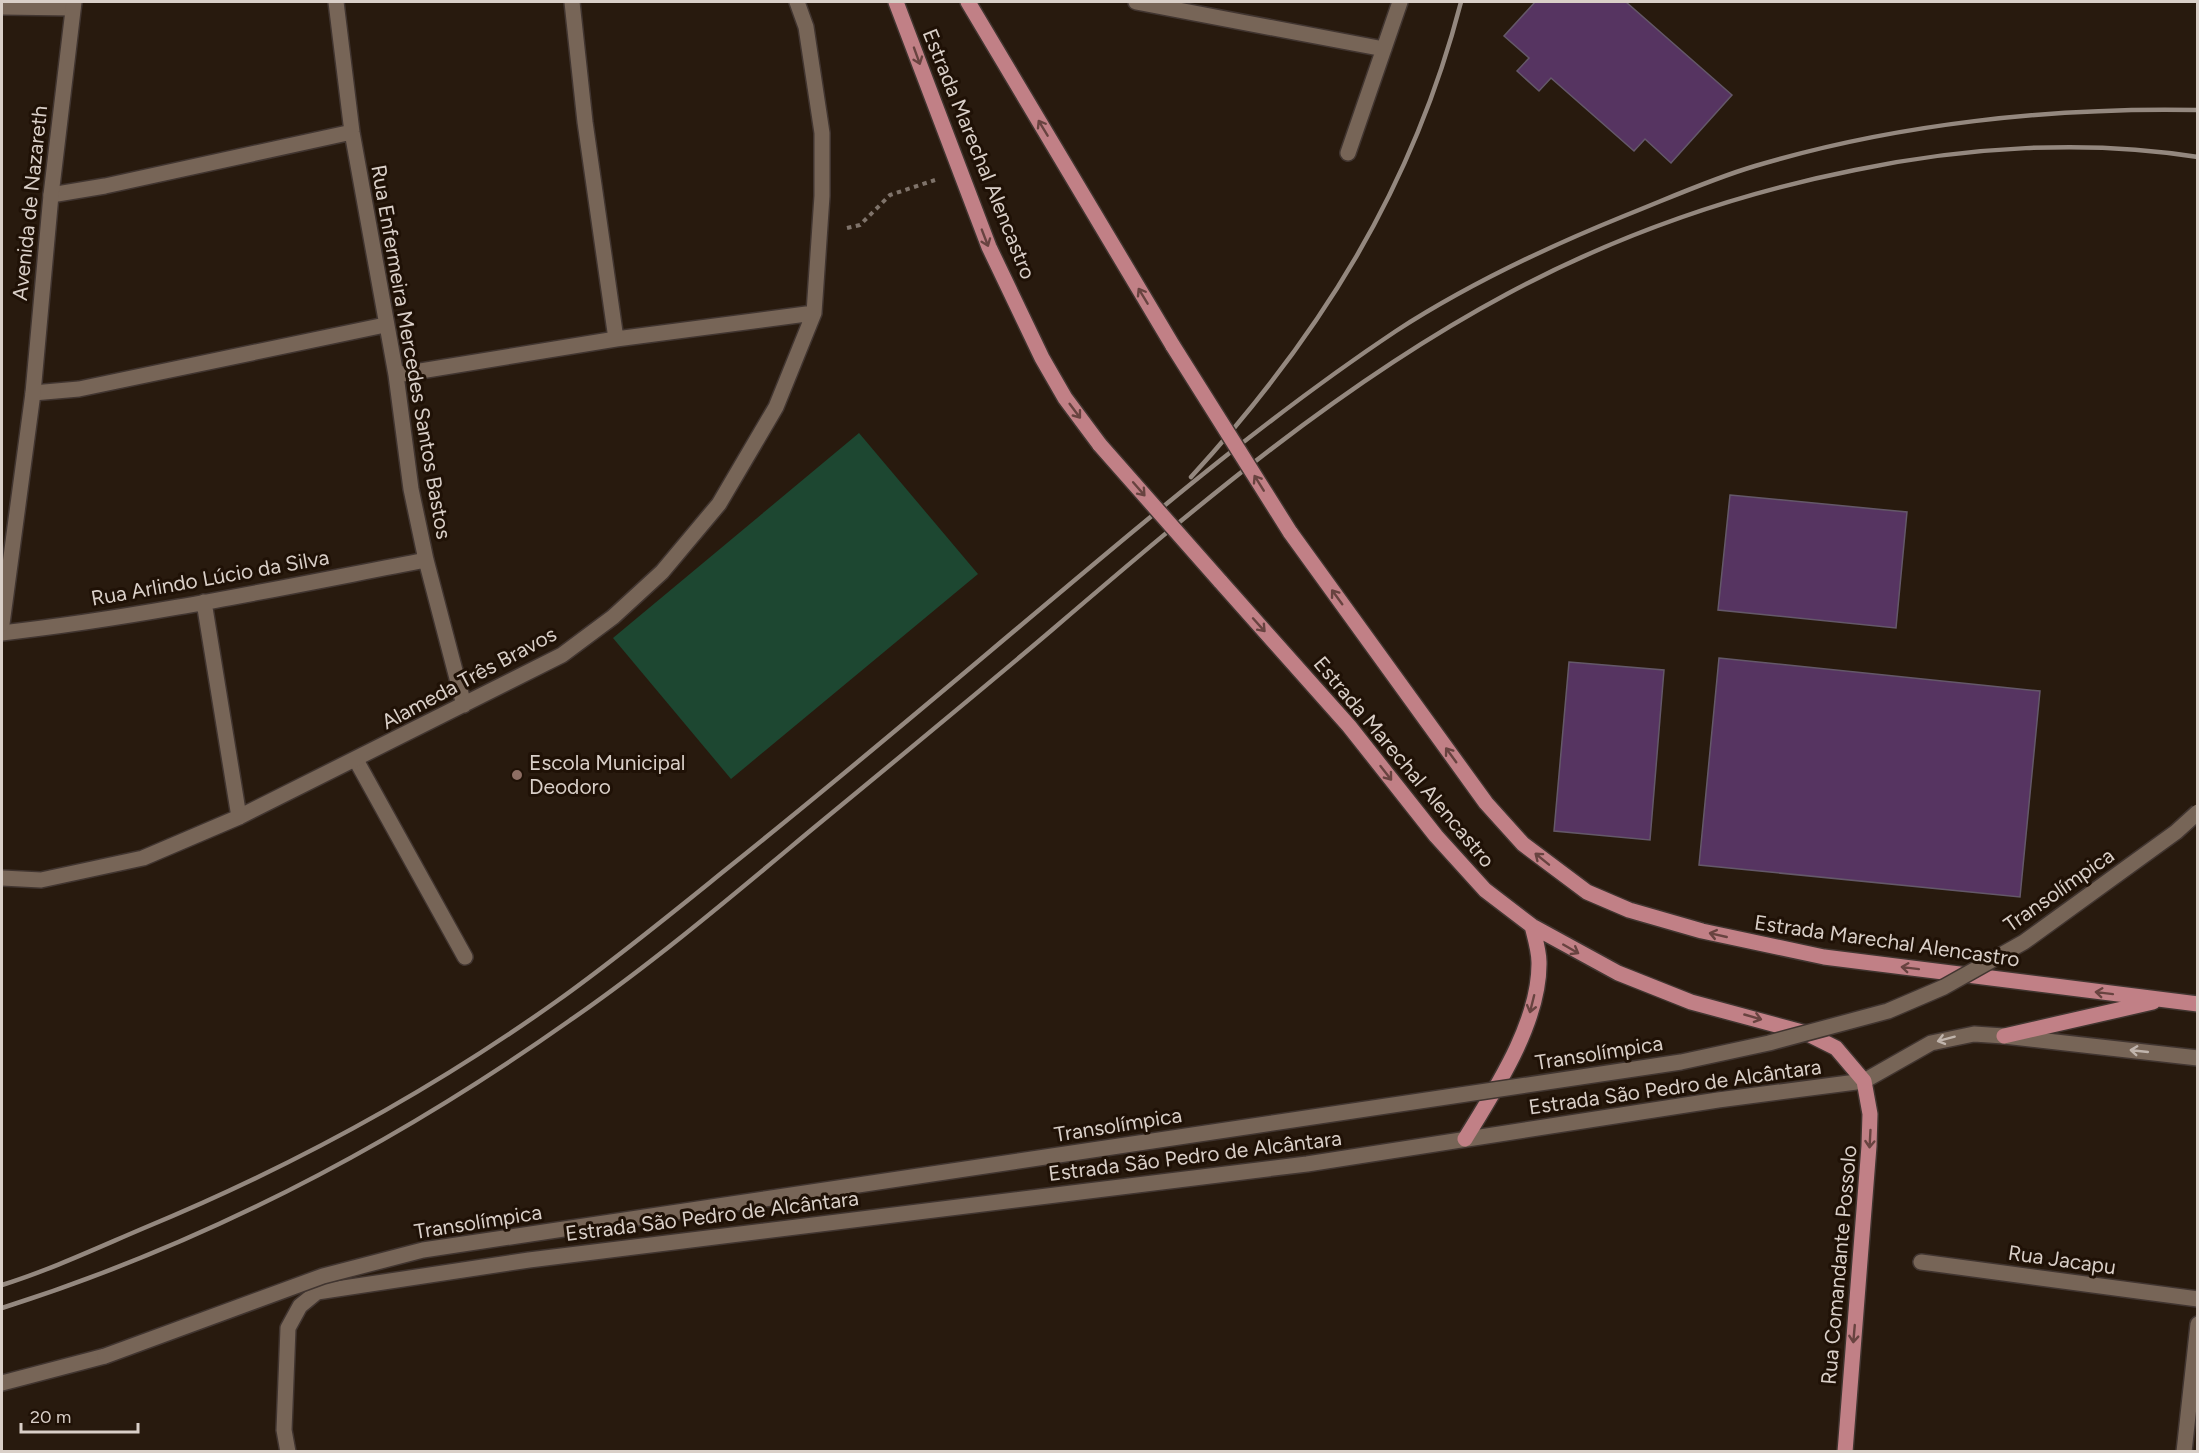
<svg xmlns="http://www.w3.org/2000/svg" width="2199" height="1453" viewBox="0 0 2199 1453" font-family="Figtree,sans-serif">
<rect width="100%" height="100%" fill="#281a0e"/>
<path fill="#1d4731" d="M859,433l119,141 -247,205 -118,-141z"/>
<path fill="#563461" stroke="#645869" stroke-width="1.5" d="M1535,2h91l106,93 -61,68 -26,-24 -11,12 -83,-73 -12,13 -22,-20 12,-13 -25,-22z
M1730,495l177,17 -11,116 -178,-18z
M1719,658l321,33 -20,206 -321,-32z
M1569,662l95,8 -14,170 -96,-9z"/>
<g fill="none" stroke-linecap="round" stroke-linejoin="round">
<defs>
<path id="lane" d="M2,7l71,1
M356,760l109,197
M2,1383l103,-27"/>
<path id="street" d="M336,2l16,130 44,243 15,114 15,71 38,145
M572,2l13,120 31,217
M1136,2l248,47
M1348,153l52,-151
M51,195l54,-9 247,-54
M396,375l220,-36 198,-26
M33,393l46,-4 306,-64
M204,602l35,215
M2,633c142,-16 283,-46 424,-73
M2,878l39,2 102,-22 96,-41 323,-162 51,-38 49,-45 57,-68 57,-97 38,-94 8,-117v-63l-16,-106 -9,-25
M1921,1262l277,37
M288,1452l-4,-22 4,-102 12,-22 17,-14 212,-32 778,-96 411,-64 146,-19 67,-38 43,-9 30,2 194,22
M2184,1452l14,-128"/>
<path id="secondary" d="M2,624l31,-231 18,-198 23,-193"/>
<path id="primary" d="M896,2l93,245 53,111 23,40 35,47
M968,2l205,344
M1290,532l196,271 37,41 64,48 42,18 73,21 122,26 374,47
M1220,581l129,145 87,110 49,54 47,36 86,47 73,29 115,31 30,15 28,33 6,33 -1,32 -24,306
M2004,1036l149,-34
M1465,1139c30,-49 75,-117 74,-177 0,-11 -4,-24 -7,-36"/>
</defs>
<use href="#lane" stroke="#413530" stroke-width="18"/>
<use href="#street" stroke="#413530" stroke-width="18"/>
<use href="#secondary" stroke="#413530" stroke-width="18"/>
<use href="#primary" stroke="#413530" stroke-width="18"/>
<path stroke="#7f736a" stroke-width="4" stroke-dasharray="4.5 4.5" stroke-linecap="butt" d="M847,228l13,-3 30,-30 45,-15"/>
<use href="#lane" stroke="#776557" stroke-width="15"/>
<use href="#street" stroke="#776557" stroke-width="15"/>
<use href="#secondary" stroke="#776557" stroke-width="15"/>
<use href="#primary" stroke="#c18086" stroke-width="15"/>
<path stroke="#94887f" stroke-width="4.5" d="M1191,477c129,-141 222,-289 270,-475
M2,1285c48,-15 95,-37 142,-57 145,-60 285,-136 413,-227 59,-42 115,-88 172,-134 113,-90 223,-184 334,-277 107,-90 216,-181 333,-259 71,-46 149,-83 228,-115 43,-17 87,-37 131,-50 140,-42 297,-59 443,-56
M2,1308c202,-64 394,-165 567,-287 84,-58 163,-125 241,-190 79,-65 158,-130 236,-196 145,-124 291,-250 461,-341 108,-58 228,-100 348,-124 110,-23 231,-31 343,-13"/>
<defs>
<path id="lane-bridge" d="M105,1356l218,-80 100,-26 1258,-188 88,-19 119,-32 56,-24 80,-45 152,-110 22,-20"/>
<path id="primary-bridge" d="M1173,346l117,186
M1100,445l120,136"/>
</defs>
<use href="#lane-bridge" stroke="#413530" stroke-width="18" stroke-linecap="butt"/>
<use href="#primary-bridge" stroke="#413530" stroke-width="18" stroke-linecap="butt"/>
<use href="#lane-bridge" stroke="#776557" stroke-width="15"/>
<use href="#primary-bridge" stroke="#c18086" stroke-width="15"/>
</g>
<defs><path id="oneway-shaft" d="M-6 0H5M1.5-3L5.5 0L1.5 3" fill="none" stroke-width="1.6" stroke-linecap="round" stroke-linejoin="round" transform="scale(1.5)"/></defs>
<g stroke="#684340">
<use href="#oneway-shaft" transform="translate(917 56) rotate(70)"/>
<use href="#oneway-shaft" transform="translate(1043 128) rotate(-121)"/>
<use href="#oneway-shaft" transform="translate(985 238) rotate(69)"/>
<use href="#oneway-shaft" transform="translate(1143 296) rotate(-121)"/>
<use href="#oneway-shaft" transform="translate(1075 411) rotate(53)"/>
<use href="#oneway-shaft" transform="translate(1259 483) rotate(-122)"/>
<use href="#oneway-shaft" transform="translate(1139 489) rotate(49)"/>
<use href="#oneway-shaft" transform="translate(1337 597) rotate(-126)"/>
<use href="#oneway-shaft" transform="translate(1259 625) rotate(48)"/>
<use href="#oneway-shaft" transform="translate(1451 755) rotate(-126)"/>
<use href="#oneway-shaft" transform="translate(1386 773) rotate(52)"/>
<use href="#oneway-shaft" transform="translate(1542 859) rotate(-141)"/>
<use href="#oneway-shaft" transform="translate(1718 935) rotate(-167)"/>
<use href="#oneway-shaft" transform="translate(1571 949) rotate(30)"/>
<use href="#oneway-shaft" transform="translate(1910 968) rotate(-173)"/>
<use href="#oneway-shaft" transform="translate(2104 993) rotate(-173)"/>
<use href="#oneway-shaft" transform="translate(1532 1004) rotate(104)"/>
<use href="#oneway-shaft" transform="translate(1753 1017) rotate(16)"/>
<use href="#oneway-shaft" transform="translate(1870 1139) rotate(93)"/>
<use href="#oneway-shaft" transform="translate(1854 1334) rotate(95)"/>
</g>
<g stroke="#c0b4ac">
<use href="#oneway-shaft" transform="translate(1946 1039) rotate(165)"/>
<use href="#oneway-shaft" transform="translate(2139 1051) rotate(-174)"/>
</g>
<circle fill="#8d6e63" stroke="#1f1106" stroke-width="2" cx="517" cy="775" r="6"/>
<g text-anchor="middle" stroke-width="6" stroke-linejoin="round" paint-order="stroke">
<g font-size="21" fill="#d9cfc8" stroke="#1f1106">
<text transform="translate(979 154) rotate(68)" y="7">Estrada Marechal Alencastro</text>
<text transform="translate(30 203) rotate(-84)" y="7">Avenida de Nazareth</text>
<text transform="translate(411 352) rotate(80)" y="7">Rua Enfermeira Mercedes Santos Bastos</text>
<text transform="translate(210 578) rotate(-10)" y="7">Rua Arlindo Lúcio da Silva</text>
<text transform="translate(469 678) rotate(-28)" y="7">Alameda Três Bravos</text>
<text transform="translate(1404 762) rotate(50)" y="7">Estrada Marechal Alencastro</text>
<text transform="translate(2059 890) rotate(-35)" y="7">Transolímpica</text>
<text transform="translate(1887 941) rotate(8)" y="7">Estrada Marechal Alencastro</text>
<text transform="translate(1599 1053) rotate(-9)" y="7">Transolímpica</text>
<text transform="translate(1675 1087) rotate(-8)" y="7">Estrada São Pedro de Alcântara</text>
<text transform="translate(1118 1125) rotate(-9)" y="7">Transolímpica</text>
<text transform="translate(1195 1156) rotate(-7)" y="7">Estrada São Pedro de Alcântara</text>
<text transform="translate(712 1216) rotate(-7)" y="7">Estrada São Pedro de Alcântara</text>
<text transform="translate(478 1222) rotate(-9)" y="7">Transolímpica</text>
<text transform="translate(2062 1260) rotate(8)" y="7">Rua Jacapu</text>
<text transform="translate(1839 1265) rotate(-85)" y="7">Rua Comandante Possolo</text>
</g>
<g font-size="21" fill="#d9cfc8" stroke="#1f1106" text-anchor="start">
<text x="529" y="770">Escola Municipal<tspan x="529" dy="24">Deodoro</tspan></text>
</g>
</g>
<rect width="2199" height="1453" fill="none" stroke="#d9cfc8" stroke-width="6"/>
<path d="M21 1423v9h117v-9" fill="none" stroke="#d9cfc8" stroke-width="3"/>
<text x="30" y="1423" font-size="18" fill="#d9cfc8" stroke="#1f1106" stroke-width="4.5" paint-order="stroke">20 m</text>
</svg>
